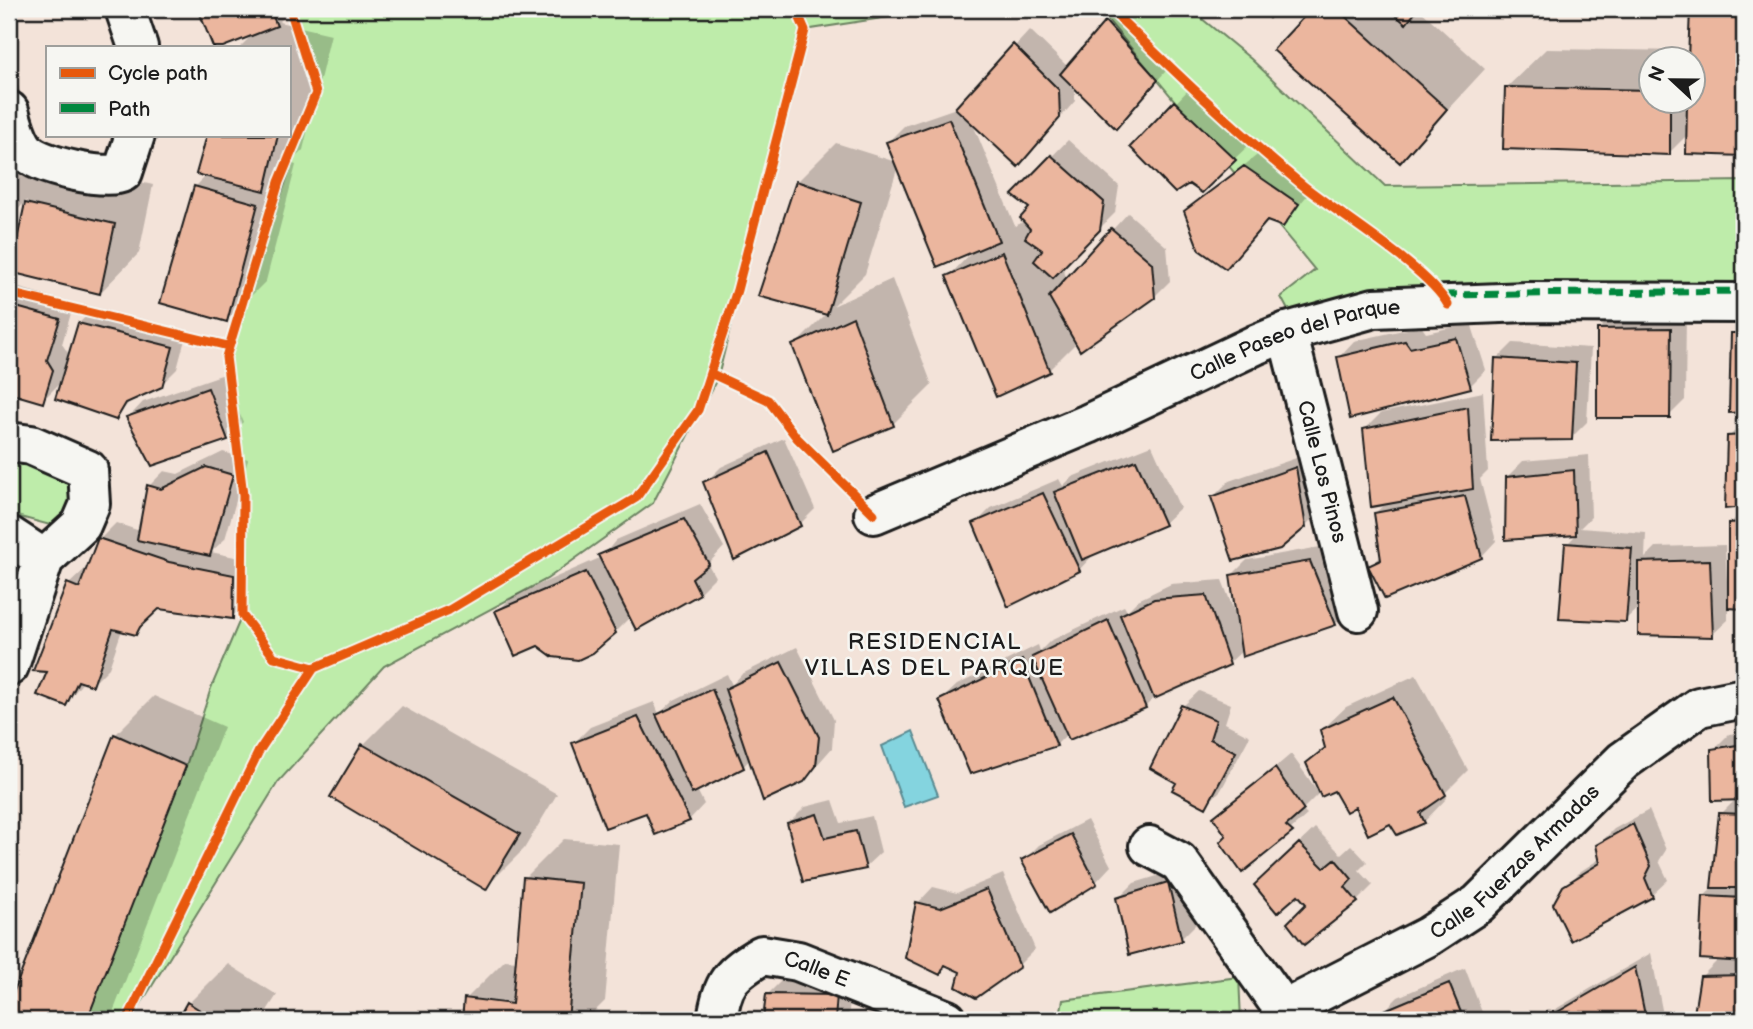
<svg xmlns="http://www.w3.org/2000/svg" width="1753" height="1029" viewBox="0 0 1753 1029" font-family="'Balsamiq Sans',sans-serif">
<rect width="100%" height="100%" fill="#f3e3d9"/>
<filter id="ink" filterUnits="userSpaceOnUse"><feTurbulence type="fractalNoise" baseFrequency=".0143" numOctaves="2"/><feDisplacementMap in="SourceGraphic" scale="14" xChannelSelector="R" yChannelSelector="G"/><feConvolveMatrix kernelMatrix="1 2 1 2 8 2 1 2 1" color-interpolation-filters="sRGB"/></filter>
<g filter="url(#ink)">
<path fill="#beecaa" stroke="#6d8463" stroke-width="2" d="M290,9h650l-135,21 -87,347 -65,126 -106,76 -163,87 -106,116 -147,238h-54l109,-254 25,-78 31,-73 1,-120 -17,-138 90,-264z
M1092,9h98l61,50 134,127 359,-5v108l-446,40 -17,-32 34,-27 -213,-257z
M9,457l73,30 -6,23 -26,15 -41,-11z
M1239,977l2,43h-182l4,-20z"/>
<path fill="#84d4df" stroke="#5a8a91" stroke-width="2" d="M913,731l25,64 -34,12 -22,-61z"/>
<path fill="#0003" fill-rule="evenodd" d="M200,9h92l-13,13 52,12 -28,116 -13,13 6,2 -30,116 -39,39 -32,-133 12,-12 -9,-2 10,-38h81v-88h-49l14,-14 -39,14z
M1120,9l53,54 -57,64 -41,-41v15l-42,48 -61,-27 43,104 10,-5 7,-13 -18,-13 54,-55 51,46 -4,27 -53,53 5,13 61,-66 39,34 3,34 -16,16 -77,45 -28,28 -101,-93 27,-28 -77,-83 -33,108 -32,32 59,-27 40,106 -39,39 -99,-78 33,-33 -30,-131 39,-39 60,19 -8,-20 16,-16 55,-19 71,-77 38,37z
M1313,9h106l66,60 -85,92 -124,-111z
M1691,9h53v146l-56,-2v-19l-19,19 -163,-65 40,-39 144,2zM1652,60h42v42h-42z
M15,74l31,111 20,-20 87,20 -14,68 -39,40 -88,-23 15,-70 -18,19v-143z
M1191,87l60,56 -49,47 -69,-43z
M1261,152l53,35 -31,38 -15,-6 -27,32 -55,-39z
M9,285l65,18 -12,41 8,12 9,-33 16,-15 92,24 -10,37 -16,16 -27,12 -19,21 -53,-37 -20,20 -33,-10z
M1686,313l-1,87 -16,16 -71,-86 16,-16z
M1471,323l15,47 -16,16 -131,-29 15,-16 67,-15 5,7z
M1744,323v88h-14l3,-77z
M1513,343l78,5 -4,74 -16,16 -74,-79z
M224,374l19,48 -16,16 -99,-20 15,-16z
M1483,392l5,79 -8,8 16,62 -15,16 -111,10 12,-12 -7,-42 11,-10 -21,-74 16,-16z
M9,395l7,13 -7,7z
M1744,421v84l-18,2 3,-70z
M784,438l31,71 -16,16 -94,-42 16,-16z
M1152,445l28,63 -16,15 -70,31 -15,16 -104,-46 16,-16 68,-29 4,7 9,-9z
M223,452l25,7 -23,80 -14,13 38,8 -1,41 -16,16 -74,-9 -22,25 -14,-3 -13,38 -16,16 -9,-3 -19,23 -15,-34 19,-86 16,-15 3,1 12,-31 16,-16 24,8 9,-45 15,-15 14,3z
M1311,453l10,57 -16,16 -92,-29 16,-16z
M1589,455l2,62 -11,11 66,5 -1,25 11,-11 69,-2 2,36h3v-57l14,-15v98h-16v13l-16,15 -72,-29 -15,14 -58,-76 11,-11 -71,5v-61l16,-16z
M700,504l24,43 -16,17 7,13 -16,16 -68,23 -16,16 -118,-20 16,-16 89,-39 14,-17z
M9,537l23,8 -23,52z
M1326,546l25,62 -16,16 -92,26 -14,13 -74,34 -10,10 -77,26 -11,11 -86,28 -30,-72 16,-15 81,-40 2,6 10,-10 74,-35 3,5 11,-11 33,-16 51,-4 16,41 -7,-45 16,-16z
M797,647l37,73 -2,28 -29,33 -53,-22 -7,8 -46,23 7,14 -15,16 -42,-9 -73,-68 16,-16 64,-25 5,12 15,-14 53,-26 5,11 10,-11z
M1416,675l52,95 -23,23 2,5 -23,24h-33l-35,-17 -48,-41 18,-18 -4,-16 24,-23z
M1199,691l32,13 -6,19 25,13 -29,54 -16,16 -27,-24 5,-76z
M154,696l70,31 -114,293h-101v-29l6,3 100,-259z
M402,706l155,88 -33,55 -39,39 -122,-143z
M1744,732v288h-49l7,-44 17,-17 -15,-63 9,-8 8,-74 15,-15 -23,-49 16,-16z
M1291,754l28,39 -17,17 5,5 -64,56 -15,-35 -12,-18z
M833,800l8,23 31,-7 9,36 -16,15 -76,-44 16,-16z
M1649,810l17,40 -7,11 9,19 -16,15 -87,-8 16,-16 20,-13 -3,-13 16,-16z
M1087,820l24,46 -15,16 -73,-21 16,-16z
M1315,828l26,26 10,-9 16,17 -8,8 14,15 -16,16 -49,3 -36,-35z
M564,839l55,5 -14,157 -19,19h-123l3,-21 39,-39 13,1 7,-83z
M1184,868l13,55 -16,16 -63,-40 16,-16z
M1003,874l32,75 -16,16 -43,31 -14,-25 -14,-7 -9,9 -21,-70 15,-16 24,6z
M1651,953l13,67h-121l11,-10z
M228,964l49,31 -16,25h-82l9,-16z
M1465,968l20,52h-102l-1,-7 16,-16z
M783,979h69l-4,41h-12l4,-34h-4l-3,34h-68l2,-25z
M871,1010l30,10h-40z"/>
<path fill="#ebb69e" stroke="#1c1c1c" stroke-width="2" d="M198,9h72l7,17 -54,21h-10z
M1260,9h18l-9,9z
M1311,9h26l110,100 -47,54 -127,-113z
M1388,9h30l-12,15z
M1515,9h15l-6,7z
M1690,9h54v147l-58,-2 1,-52h7v-42h-6z
M1105,21l53,59 -42,49 -56,-55z
M1013,44l46,46 1,28 -42,49 -63,-59z
M1505,87l147,3v12h18v53l-167,-6z
M1174,101l62,59 -34,33 -13,-9 -14,9 -45,-46z
M949,119l50,122 -62,26 -51,-125z
M207,135h71l-13,56 -69,-17z
M1051,155l53,47 -4,28 -47,48 -19,-17 8,-11 -17,-12 5,-9 -10,-11 9,-10 -17,-13z
M1244,166l55,38 -16,23 -16,-6 -41,48 -27,-19 -15,-39z
M796,181l65,21 -34,113 -69,-19z
M194,186l64,18 -31,118 -67,-19z
M25,203l90,21 -15,70 -90,-22z
M1111,228l41,35 3,35 -75,53 -31,-54z
M1002,252l48,120 -54,25 -50,-121z
M9,305l51,14 -13,41 6,10 -10,33 -34,-10z
M853,317l41,109 -61,25 -41,-106z
M78,323l95,24 -11,40 -36,16 -10,17 -61,-21z
M1671,328l-1,90h-73v-89z
M1731,333h13v79l-15,1z
M1456,338l15,50 -121,31 -13,-62 68,-16 5,7z
M1495,358l81,5 -4,77 -81,1z
M208,388l20,52 -76,26 -26,-49z
M1468,407l5,82 -102,18 -8,-78z
M1744,435v72l-19,2 2,-73z
M768,452l33,74 -67,34 -31,-78z
M1136,460l29,65 -83,35 -28,-68z
M206,467l27,8 -23,81 -73,-16 10,-55 14,4z
M1296,467l10,60 -26,22 -47,12 -22,-64z
M1574,470l2,65 -71,5 1,-63z
M1043,493l37,78 -72,36 -35,-84z
M1465,496l17,62 -97,41 -17,-33 13,-6 -7,-47z
M684,519l25,45 -17,14 8,16 -64,36 -38,-75z
M1744,522v87l-16,-1v-85z
M98,538l71,24 65,13 -1,44 -74,-10 -19,18 -4,8 -23,-6 -20,57 -15,-5 -12,25 -29,-11 10,-23 -14,-1 34,-88 12,5z
M1565,543l67,5 -6,74 -67,-3z
M9,557l9,3 -9,20z
M1710,560l3,77 -75,-2v-73z
M1310,561l26,64 -94,32 -12,-82z
M586,572l30,61 -23,20 -15,7 -25,-3 -15,-11 -23,10 -20,-45z
M1206,595l24,70 -76,34 -34,-84 34,-16z
M1108,620l38,88 -77,32 -37,-83z
M1022,660l35,86 -87,28 -31,-74z
M781,662l38,75 -3,29 -12,16 -41,19 -38,-112z
M712,689l32,79 -52,26 -36,-79z
M1393,697l53,98 -26,18 5,10 -28,12 -7,-11 -22,11 -13,-28 -9,5 -12,-21 -13,6 -15,-34 19,-15 -5,-18z
M1181,705l35,15 -6,19 26,13 -30,56 -34,-18 4,-7 -26,-15z
M638,717l52,104 -35,14 -9,-22 -41,15 -33,-85z
M114,734l72,32 -99,254h-78v-16z
M362,744l158,90 -34,56 -156,-93z
M1744,744v56l-32,1 -1,-52z
M1275,768l29,42 -18,16 7,6 -51,41 -22,-31 6,-6 -13,-19z
M1719,813l25,1v74h-33z
M817,814l8,24 31,-7 10,38 -63,13 -16,-59z
M1633,824l18,42 -6,12 8,19 -82,44 -18,-37 10,-18 37,-23 -4,-18z
M1071,834l26,50 -47,29 -29,-53z
M1299,843l25,25 11,-9 17,20 -7,8 13,15 -54,43 -17,-22 19,-19 -8,-9 -21,18 -23,-28z
M523,877l58,6 -13,137h-106l2,-22 48,6z
M1168,882l14,59 -53,14 -13,-57z
M987,889l33,78 -44,31 -20,-11 4,-15 -15,-7 -5,10 -35,-17 11,-56 24,6z
M1703,896l41,2v64l-44,-3z
M1635,967l11,53h-102z
M1744,975v45h-51l7,-44z
M1449,983l15,37h-83l-1,-8z
M766,994l71,1 -2,25h-72z
M187,1002l29,18h-39z"/>
<g fill="none" stroke-linecap="round" stroke-linejoin="round">
<defs>
<g id="minor">
<path d="M125,9l13,38"/>
<path d="M9,111c4,13 8,31 18,41 13,14 80,29 96,20l12,-37"/>
<path id="s1" d="M1287,332l71,279"/>
<path d="M9,442l22,3 57,25 2,34 -9,21 -37,34 -35,107"/>
<path id="s2" d="M874,514l214,-90 167,-79 32,-13 87,-24 153,-6 217,1"/>
<path d="M9,536l35,23"/>
<path d="M1149,846l30,16 105,148"/>
<path id="s3" d="M717,1020c5,-37 13,-46 45,-65l36,6 149,59"/>
<path id="s4" d="M1287,1020l-3,-10 145,-74 49,-32 145,-143 76,-54 45,-9"/>
</g>
</defs>
<use href="#minor" stroke="#1c1c1c" stroke-width="44"/>
<use href="#minor" stroke="#f6f6f2" stroke-width="38"/>
<path stroke="#00873e" stroke-width="7" stroke-dasharray="14 7" stroke-linecap="butt" d="M1443,295l301,-4"/>
<defs>
<path id="cycleway" d="M290,9l26,84 -37,89 -53,175 17,138 -1,120 32,42 40,11
M1110,9c62,60 123,119 190,174 36,30 128,85 148,122
M9,293l219,53
M710,373l58,27 29,38 77,76
M127,1020l132,-269 55,-83 135,-58 187,-112 62,-88 39,-120 68,-260 -9,-21"/>
</defs>
<use href="#cycleway" stroke="#f6f6f2" stroke-width="13"/>
<use href="#cycleway" stroke="#e8590c" stroke-width="9"/>
</g>
</g>
<g text-anchor="middle" stroke-width="5" stroke-linejoin="round" paint-order="stroke">
<g font-size="21" fill="#1c1c1c" stroke="#f6f6f2">
<text dy="7" stroke="none"><textPath href="#s2" startOffset="457">Calle Paseo del Parque</textPath></text>
<text dy="7" stroke="none"><textPath href="#s1" startOffset="144">Calle Los Pinos</textPath></text>
<text dy="7" stroke="none"><textPath href="#s4" startOffset="287">Calle Fuerzas Armadas</textPath></text>
<text dy="7" stroke="none"><textPath href="#s3" startOffset="140">Calle E</textPath></text>
</g>
<g font-size="23" letter-spacing="2" fill="#1c1c1c" stroke="#f6f6f2">
<text x="935" y="649">RESIDENCIAL<tspan x="935" dy="26">VILLAS DEL PARQUE</tspan></text>
</g>
</g>
<rect width="1753" height="1029" fill="none" stroke="#f6f6f2" stroke-width="35"/>
<rect x="18" y="18" width="1718" height="994" fill="none" stroke="#1c1c1c" stroke-width="2.5" filter="url(#ink)"/>
<rect x="46" y="46" width="245" height="91" fill="#f6f6f2" stroke="#9f9f9c" stroke-width="2"/>
<rect x="60" y="68" width="35" height="10" fill="#e8590c" stroke="#9f9f9c" stroke-width="2"/>
<text x="108" y="80" font-size="21" fill="#1c1c1c">Cycle path</text>
<rect x="60" y="103" width="35" height="10" fill="#00873e" stroke="#9f9f9c" stroke-width="2"/>
<text x="108" y="116" font-size="21" fill="#1c1c1c">Path</text>
<g transform="translate(1672 80) rotate(292)"><circle r="33" fill="#f6f6f2" stroke="#9f9f9c" stroke-width="2"/>
<path d="M0-5L12 26L0 18L-12 26Z" fill="#1c1c1c"/>
<text y="-10" font-size="19" font-weight="bold" text-anchor="middle" fill="#1c1c1c">N</text>
</g>
</svg>
